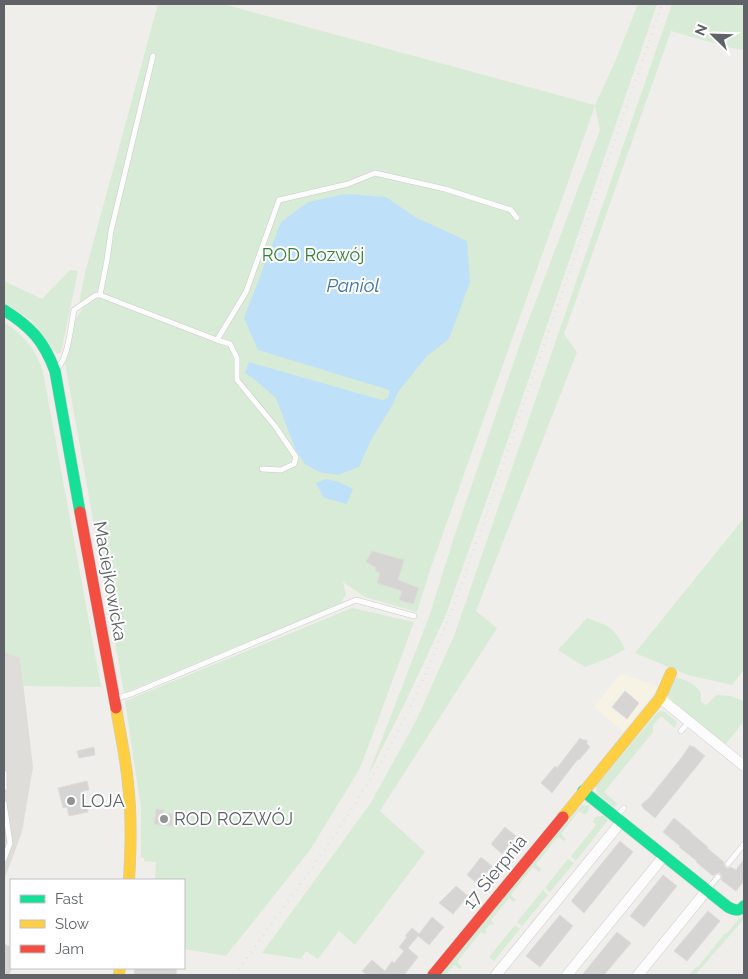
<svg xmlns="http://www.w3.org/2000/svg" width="748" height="979" viewBox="0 0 748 979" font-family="Raleway,sans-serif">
<rect width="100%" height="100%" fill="#efeeea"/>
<path fill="#f7f3e4" d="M621,673l38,14 -36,44 -29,-24z"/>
<path fill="#dfddda" d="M4,652l16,5 13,110 -11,65 -18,48z"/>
<path fill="#d8ebd6" d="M158,4h65l372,101 20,-43 23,-58h19l-154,450 -58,163 -40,86 -38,75 63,-164 24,-77 69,-202 77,-205 -5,-24 -164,461 -14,45 -52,-15 -22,-15 3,12 -5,9 -217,90 -59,-330 9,-42 9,-13 -3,-6v-4l5,-25z
M672,4h72v46l-13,-2 -60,-17 -107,303 13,18 -101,259 21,17 -117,183 45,41 -70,93 -16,-14 -21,28 -12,-8 -5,8 -39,-6 108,-149 46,-83 38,-85z
M70,270l8,1 -17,82 -4,1 -25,-33 -16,-11 -12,-7v-22l38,18z
M4,322c19,12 33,29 39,50l58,315 -78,-1 -3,-29 -16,-5z
M744,518v152l-12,15 -44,-10 -53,-22z
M352,608l62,14 -43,117 -12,31 -49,80 -84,106 -42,-7v-69h-29l1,-18 -12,-1v-3l-3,-1v-49l-16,-107z
M587,618c22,8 27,9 38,31l-14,8 -26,10 -27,-17z
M675,678c11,1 20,6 26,15v9l5,3 11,-10 13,1 14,5v20l-19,24c-14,-11 -50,-36 -57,-50z
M660,711l5,1 12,10 -2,6 -14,-12 -8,9v7l-49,60 14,12 5,-5 -9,8 -17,-14 -1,-7 61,-73z
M582,805l8,1 -2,5 -3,4 -6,-4 -18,23 5,5 -2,2 -6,-4 -22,27 5,5 -2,3 -6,-5 -20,25 -2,3 5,5 -2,2 -5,-4 -18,22 3,4 -2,1 -2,-1 -5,6 2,2 -2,2 -4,-2 -24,30 5,5 -2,2 -6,-4 -8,10h-7z
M600,816h3l5,4 -32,41 -5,-5 25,-31 -3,-4 3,-4z
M568,859l6,4 -24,29 -5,-4z
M543,890l5,5 -26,31 -5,-4z
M744,913v6l-49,56h-6l7,-8h2l27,-34 1,1z
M515,925l5,4 -26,32 -5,-4z"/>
<path fill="#bfe0f9" d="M346,194l40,3 29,20 52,24 3,41 -21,57 -22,17 -29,36 -6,14 -20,32 -13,29 -21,8 -19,-3 -14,-8 -9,-13 -20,-53 -22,-19 -9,-6 4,-11 133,38c6,-1 8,-4 7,-10l-131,-40 -14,-32 37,-96 27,-20z
M326,479l13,3 14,7 -6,15 -23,-6 -8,-15z"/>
<path fill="#d6d5d3" stroke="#deddd9" d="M372,551l32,9 -6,20 21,8 -6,16 -14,-4 3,-9 -25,-8 3,-10 -5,-2 1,-3 -10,-6z
M625,691l14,12 -12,16 -15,-12z
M580,738l3,2h4v4l3,3 -11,13 -1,-1 -26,34 -11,-10 14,-17 2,2z
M690,745l2,2 1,-1 12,10 -50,62 -12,-10v-1l-2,-2 8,-7 33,-41z
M94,747l1,8 -16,3 -2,-7z
M87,781l2,9 -6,1 5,21 -19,4 -2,-9 -4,1 -5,-20z
M156,809l8,1v3l9,1 -1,12 -18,-2z
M674,818l17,14v1l17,14 -1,1 17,14v3l2,3h3l2,-1 5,3 8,-11v22l-8,10 -15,-11 1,-4 -2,-3h-3l-4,3 -17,-14 1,-1 -18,-14 1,-1 -17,-14z
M505,827l11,9 -14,18 -11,-10z
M620,841l13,11 -49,61 -12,-11v-2z
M481,857l11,9 -14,18 -11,-9z
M663,875l14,11 -33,41 -14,-11z
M456,886l12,10 -15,18 -14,-11z
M708,911l12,10 -33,40 -13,-10z
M560,915l13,11 -33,41 -14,-11z
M432,917l12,10 -15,18 -11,-9 -10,12 10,9 -14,18h-37l-5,-4 10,-11 13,11 7,-10 2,2 10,-12 -5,-4 8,-10 -2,-1 7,-8 7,6z
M617,932l14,11 -27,32h-22z
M4,944l7,3v23l-2,5h-5z
M135,968h42l-1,7h-42z"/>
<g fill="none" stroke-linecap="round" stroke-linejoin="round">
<defs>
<path id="lane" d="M100,295l7,-35 4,-29 42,-175
M217,340l13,4 7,14v22l38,46 21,31 -2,7 -13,6 -19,-1
M57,369c11,-10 14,-43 17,-59l22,-15h4l117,45 29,-48 33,-92 69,-16 27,-11 70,16 66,21 6,8
M114,699l17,-5 225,-94 58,16
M681,731l8,-9
M4,773v15
M4,803l6,40 -6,16
M616,817l8,-9
M728,864l16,-20
M707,890l11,-13"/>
<path id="street" d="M660,698l84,68
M496,975l125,-153
M567,975l97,-119
M638,975l69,-85"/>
<path id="fast" d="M4,310c27,17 40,31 51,61l25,141
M583,791l145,116c6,3 11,5 16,-1"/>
<path id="slow" d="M116,708c4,25 10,51 12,76 4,32 3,64 1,96
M563,817l97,-119 11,-25
M119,975l1,-7"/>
<path id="jam" d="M80,512l36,196
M433,975l130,-158"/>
</defs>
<use href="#lane" stroke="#cbcccc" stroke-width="6"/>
<use href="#street" stroke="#cbcccc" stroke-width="11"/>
<use href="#fast" stroke="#cacacb" stroke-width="12"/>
<use href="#slow" stroke="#cacacb" stroke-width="12"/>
<use href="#jam" stroke="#cacacb" stroke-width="12"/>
<use href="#lane" stroke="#fdfcfc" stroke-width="5"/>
<use href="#street" stroke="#fdfcfc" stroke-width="10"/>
<use href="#fast" stroke="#16e098" stroke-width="11"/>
<use href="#slow" stroke="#ffcf43" stroke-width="11"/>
<use href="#jam" stroke="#f24e42" stroke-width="11"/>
<path stroke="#e4e4e4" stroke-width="3" stroke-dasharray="1 6" stroke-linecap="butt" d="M234,975c59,-81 120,-160 167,-250 49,-95 82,-203 117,-305 48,-139 96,-277 144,-416"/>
</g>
<g fill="#919496" stroke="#fff" stroke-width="2">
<circle cx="71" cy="801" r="5"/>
<circle cx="164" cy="819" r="5"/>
</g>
<g text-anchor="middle" stroke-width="4" stroke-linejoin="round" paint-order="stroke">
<g font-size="18" fill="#348238" stroke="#fff">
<text x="313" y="261">ROD Rozwój</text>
</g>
<g font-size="18" fill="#5f6368" stroke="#fff">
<text transform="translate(110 581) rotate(80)" y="6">Maciejkowicka</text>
<text transform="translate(495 872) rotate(-51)" y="6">17 Sierpnia</text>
</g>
<g font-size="18" fill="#5f6368" stroke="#fff" text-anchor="start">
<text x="81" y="807">LOJA</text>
<text x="174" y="825">ROD ROZWÓJ</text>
</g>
<g font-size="19" font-style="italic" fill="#4174aa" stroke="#fff">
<text x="353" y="292">Paniol</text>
</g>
</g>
<rect width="748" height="979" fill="none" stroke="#5f6368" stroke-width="10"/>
<rect x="10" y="879" width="175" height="90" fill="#ffffff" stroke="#bfc1c3"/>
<rect x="20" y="895" width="25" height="8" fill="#16e098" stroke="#bfc1c3"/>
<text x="55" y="904" font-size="15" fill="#5f6368">Fast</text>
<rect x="20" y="920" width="25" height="8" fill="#ffcf43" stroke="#bfc1c3"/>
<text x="55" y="929" font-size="15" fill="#5f6368">Slow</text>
<rect x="20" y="945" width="25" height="8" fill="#f24e42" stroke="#bfc1c3"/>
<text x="55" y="954" font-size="15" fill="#5f6368">Jam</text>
<g transform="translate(713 35) rotate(293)" stroke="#ffffff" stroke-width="4" paint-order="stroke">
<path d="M0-4L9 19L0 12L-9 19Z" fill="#5f6368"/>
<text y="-8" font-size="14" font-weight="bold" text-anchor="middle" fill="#5f6368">N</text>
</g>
</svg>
